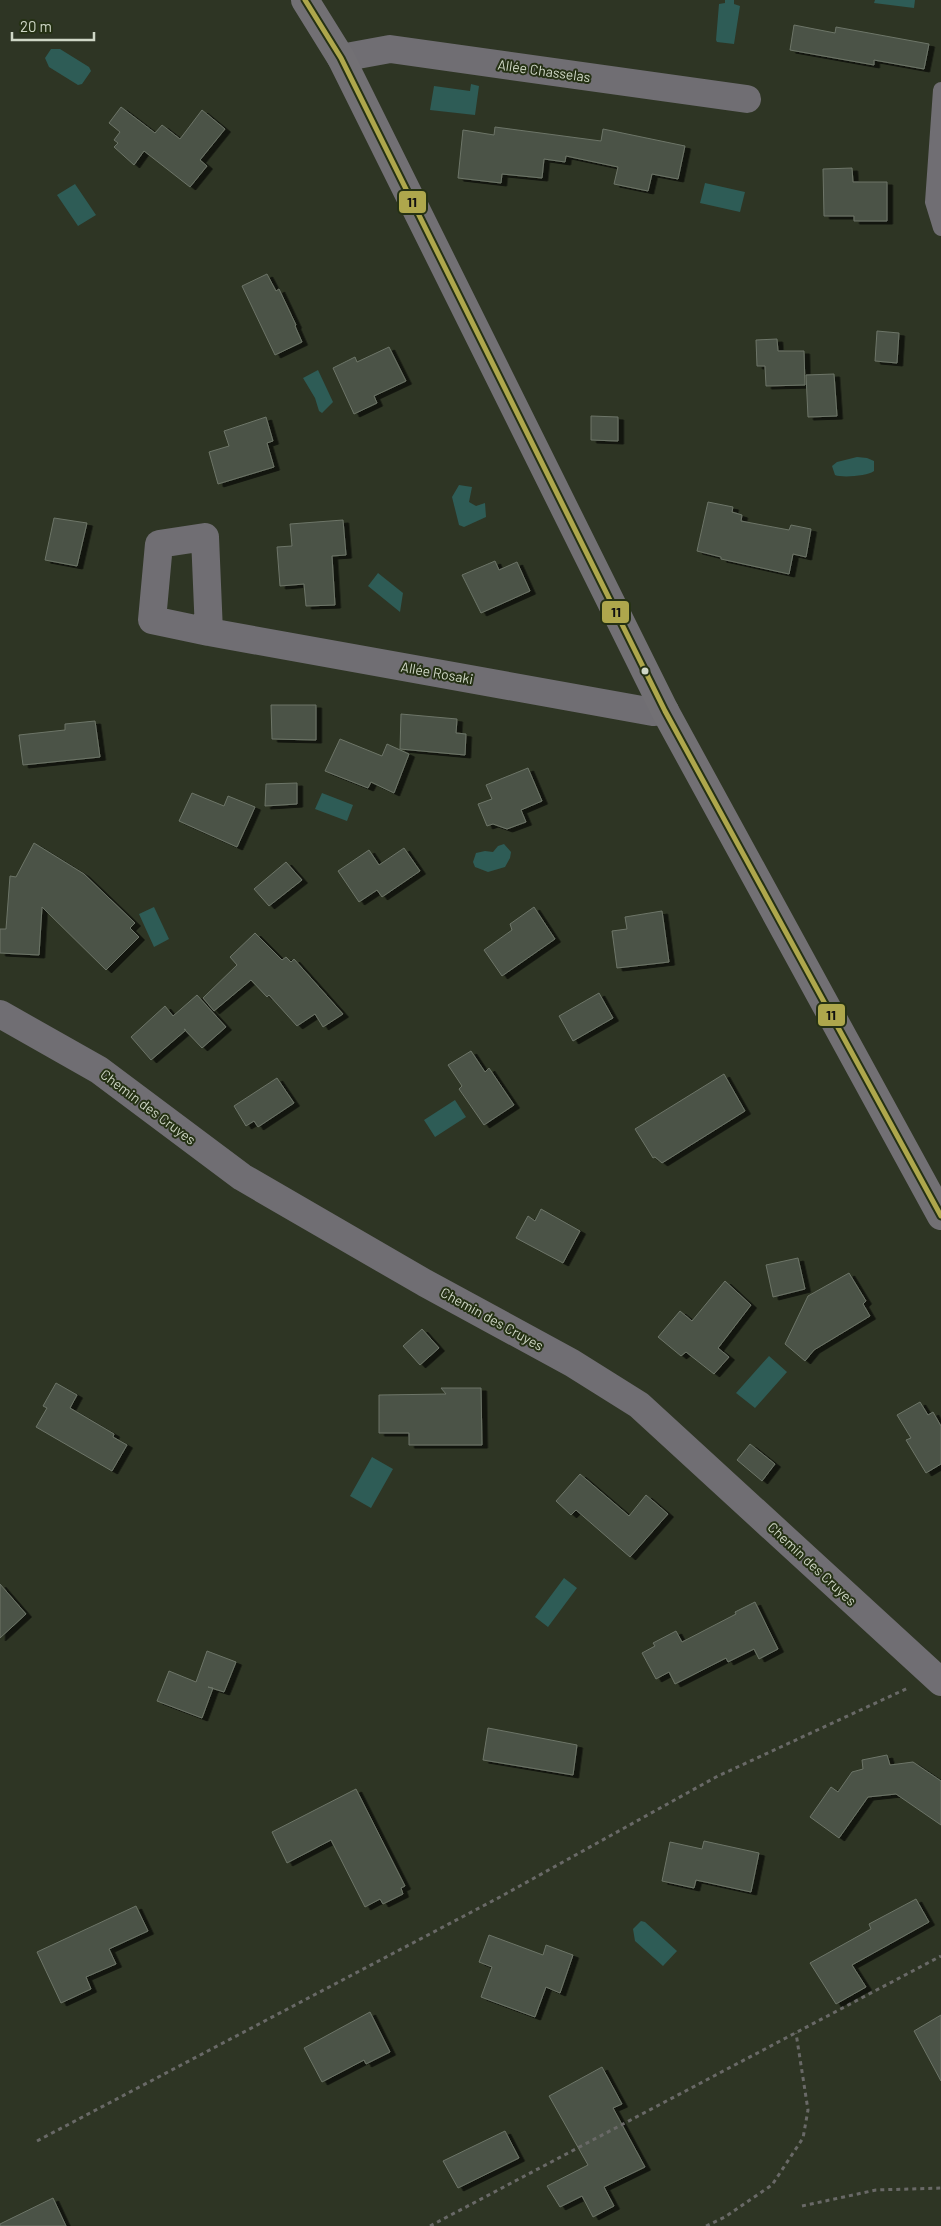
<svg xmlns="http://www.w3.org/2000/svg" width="941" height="2226" viewBox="0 0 941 2226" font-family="Barlow,sans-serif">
<defs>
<filter id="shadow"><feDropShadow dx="5.5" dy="3" stdDeviation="0" flood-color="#0009"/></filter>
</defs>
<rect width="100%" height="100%" fill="#2e3524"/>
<path fill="#2e5c56" d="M725,0h9v4l6,2 -6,38 -17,-2 -1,-2 3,-36 6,-1z
M875,0h40l-1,8 -40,-5z
M51,49h9l29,18 2,4 -9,13 -4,1 -29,-18 -4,-9z
M471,84l8,2 -4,29 -45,-5 4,-24 36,5z
M705,183l40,9 -5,20 -40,-9z
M75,184l21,31 -18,11 -21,-31z
M318,370l15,32 -11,11 -3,-2 -4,-13 -12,-20z
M857,457l10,1 7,3v10c-6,5 -32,7 -39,4l-3,-9 5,-4z
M459,485l13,2 -3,15 7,4 9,-3 1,14 -22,10 -5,-2 -7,-28z
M378,573l25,20 -3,19 -32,-26z
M322,793l31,12 -6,16 -32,-12z
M504,844l7,8 -1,6 -5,9 -17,5 -13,-5 -2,-5 3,-9 9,-2 8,1 5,-6z
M154,907l15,32 -15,8 -15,-33z
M455,1100l11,17 -31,20 -11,-17z
M769,1356l18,16 -32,36 -19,-15z
M372,1457l21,12 -22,39 -21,-12z
M564,1578l13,10 -29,39 -13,-10z
M641,1921l4,1 32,29 -14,15 -28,-25 -2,-12z"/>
<path fill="#4b5347" stroke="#6d7568" filter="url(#shadow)" d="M794,25l41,8 1,-6 93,17 -5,25 -50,-9v5l-84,-15z
M121,107l34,26 7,-8 18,14 22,-29 23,19 -25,31 7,6 -17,21 -46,-36 -10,14 -20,-18 4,-4 -4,-3 6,-8 -11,-9z
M495,127l106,14 2,-12 82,17 -7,33 -26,-5 -4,17 -34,-7 4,-17 -52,-11 -1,6 -21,-3 -2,19 -40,-4 -1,9 -43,-5 5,-48 31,5z
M852,168l1,14h34v39h-33v-5h-30l-1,-47z
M267,274l9,17 3,-2 17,36 -1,1 7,16 -27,13 -33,-69z
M877,331l22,2 -2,30 -22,-2z
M777,339l1,12h26l1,34 -39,1 -1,-20h-8l-1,-26z
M389,347l17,34 -32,15 3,7 -23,11 -21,-46 22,-11 2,5z
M834,374l3,42 -29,1 -2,-42z
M591,416l27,1v24l-27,-1z
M266,417l7,24 -6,2 7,24 -56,17 -9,-32 20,-6 -5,-15z
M708,502l25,5 -1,5 10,3 -1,6 48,9 2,-5 20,4 -5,28 -13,-3 -4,20 -68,-15v-2l-24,-6z
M54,518l33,5 -10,43 -32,-6z
M343,520l3,35 -14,1 3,49 -29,1 -2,-22 -24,2 -3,-39 15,-1 -2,-22z
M495,561l4,9 18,-8 13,29 -49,22 -19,-38z
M271,705h45v35l-44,-1z
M401,714l56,5 -1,14 10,1 -1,21 -65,-6z
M95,721l5,36 -77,8 -4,-30 46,-5v-6z
M340,739l42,17 5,-12 22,10 -15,39 -23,-11 -3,6 -43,-17z
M528,768l14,33 -21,9 5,12 -19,7 -14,-5 -6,2 -9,-22 14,-5 -6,-14z
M297,783v21l-32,2 1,-22z
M192,793l32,13 4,-10 27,11 -18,40 -58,-26z
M34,843l50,31 51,49 -5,5 9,9 -33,33 -64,-63 -3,48 -39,-2v-24h6l4,-53 6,1z
M404,848l16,23 -38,26 -5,-7 -18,12 -21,-31 31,-21 10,15z
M286,862l16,18 -33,26 -15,-17z
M534,907l21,32 -53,37 -18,-26 28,-20 -2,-6z
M662,911l7,51 -52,6 -5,-37 15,-2 -2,-12z
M255,933l27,27 4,-3 5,5 3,-3 49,55 -20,13 -8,-13 -18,12 -28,-31 -2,2 -16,-17 -37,31 -11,-13 34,-33 -7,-8z
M599,993l14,25 -40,23 -14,-25z
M197,995l29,32 -24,21 -18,-19 2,1 -35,30 -20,-23 34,-31 8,10z
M471,1051l14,21 4,-4 25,37 -30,20 -25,-36 3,-3 -14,-21z
M724,1074l21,37 -83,52 -7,-6 -2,1 -18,-29z
M277,1078l17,25 -36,24 -4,-6 -8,5 -12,-20z
M541,1209l39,22 -17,32 -47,-25 12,-22 7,5z
M798,1258l7,31 -32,8 -7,-32z
M849,1273l17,28 -3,3 7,12 -56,34 -9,11 -20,-17 23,-48z
M725,1281l26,24 -33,43 11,9 -15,17 -28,-22 -5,4 -23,-19 22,-26 12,10z
M422,1329l17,19 -19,17 -17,-19z
M56,1383l21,12 -7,13 44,26 -1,3 14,8 -15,26 -76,-44 11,-19 -4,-2z
M441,1388h40l1,57h-73v-12h-30v-38l67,-1z
M920,1402l8,13 5,-3 8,14v38l-15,9 -20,-33 5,-2 -14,-23z
M750,1444l25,20 -13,17 -25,-21z
M580,1474l49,42 17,-21 22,19 -38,43 -54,-47 -5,5 -15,-14z
M0,1584l26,30 -26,24z
M755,1602l23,47 -19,10 -5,-10 -26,13 -2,-4 -51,26 -6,-12 -13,7 -14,-26 13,-7 -2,-3 23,-12 6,11 54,-28 -1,-2z
M207,1651l29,11 -12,30 -16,-5 5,1 -11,30 -45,-17 12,-30 27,11z
M488,1728l89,17 -4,30 -90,-15z
M887,1755l3,10 23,-3 28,19v44l-45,-31 -28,3 -29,41 -29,-21 21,-30 7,5 14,-20 11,-3 -1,-9z
M356,1789l49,97 -4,2 2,6 -20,10 -3,-5 -15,8 -34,-67 -44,23 -15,-31z
M704,1841l55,12 -8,39 -55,-12 -2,8 -32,-7 8,-39 32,7z
M916,1899l13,23 -77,43 14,22 -30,17 -26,-41 61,-34 -2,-5z
M136,1906l12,25 -39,18 7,15 -30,13 5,12 -30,14 -24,-51z
M489,1935l54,20 3,-10 27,10 -13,38 -14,-6 -11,30 -54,-20 11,-30 -13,-5z
M370,2012l20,40 -24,12 -2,-4 -42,22 -18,-34z
M941,2015v66l-27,-50z
M602,2067l20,37 -9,4 32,59 -41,20 10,19 -21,11 -11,-21 -22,11 -13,-21 41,-21 -39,-69z
M505,2131l14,27 -61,30 -15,-27z
M53,2198l13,28h-66v-2z"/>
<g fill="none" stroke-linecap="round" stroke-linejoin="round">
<path stroke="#696967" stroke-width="3" stroke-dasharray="4 4" stroke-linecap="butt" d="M37,2141l463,-244 216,-120 192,-89
M802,2206l74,-16 65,-2
M430,2226l511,-270
M706,2226l19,-9 47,-32 31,-47 5,-28 -12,-77"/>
<path stroke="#706e73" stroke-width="16" d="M941,228l-8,-26 8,-112"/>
<path stroke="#706e73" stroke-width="28" d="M341,58l49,-9 357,50
M209,632l-4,-95 -46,7 -7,76 57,12 444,80 12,-1
M0,1014l99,56 143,107 183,106 147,80 67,42 302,277"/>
<path stroke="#727074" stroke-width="28" d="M305,0l36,58 324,653 276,505"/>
<defs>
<path id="bus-1" d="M305,0l36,58 324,653 276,505"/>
</defs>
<use href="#bus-1" stroke="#253114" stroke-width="9"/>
<use href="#bus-1" stroke="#aea74c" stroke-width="5"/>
</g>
<circle fill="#cfd7c6" stroke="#253114" stroke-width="2" cx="645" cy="671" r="4.5"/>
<g text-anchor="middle" stroke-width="4" stroke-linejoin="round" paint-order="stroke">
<g font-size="14" fill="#cfd7c6" stroke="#253114">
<text transform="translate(544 71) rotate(8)" y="5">Allée Chasselas</text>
<text transform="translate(437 673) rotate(10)" y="5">Allée Rosaki</text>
<text transform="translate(148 1107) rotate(37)" y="5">Chemin des Cruyes</text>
<text transform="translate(492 1319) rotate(29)" y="5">Chemin des Cruyes</text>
<text transform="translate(812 1564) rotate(43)" y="5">Chemin des Cruyes</text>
</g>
</g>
<g stroke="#253114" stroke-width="2">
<rect x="398" y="190" width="29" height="24" rx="5" fill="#aea74c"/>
<rect x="601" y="600" width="29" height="24" rx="5" fill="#aea74c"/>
<rect x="817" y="1003" width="29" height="24" rx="5" fill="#aea74c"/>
</g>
<g font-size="14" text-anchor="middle" font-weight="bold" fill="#111">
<text x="412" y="207">11</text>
<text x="616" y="617">11</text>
<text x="831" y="1020">11</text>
</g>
<path d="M12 32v8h82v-8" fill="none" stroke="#cfd7c6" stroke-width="2.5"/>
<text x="20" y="32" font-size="15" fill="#cfd7c6" stroke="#253114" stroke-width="4" paint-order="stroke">20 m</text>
</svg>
